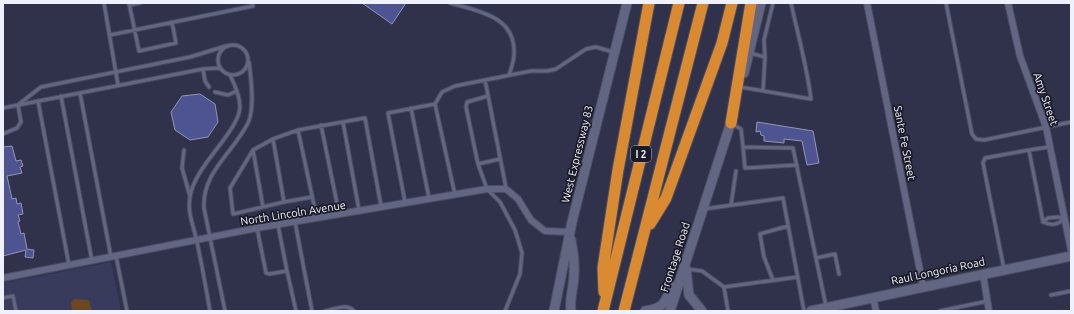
<svg xmlns="http://www.w3.org/2000/svg" width="1074" height="314" viewBox="0 0 1074 314" font-family="Ubuntu,sans-serif">
<rect width="100%" height="100%" fill="#30324c"/>
<path fill="#383b5b" d="M111,262l10,49h-118v-28z"/>
<path fill="#6b4722" d="M74,299l15,1 3,11h-20l-1,-9z"/>
<path fill="#4e5391" stroke="#9296b4" d="M362,3h44l-14,21z
M200,94l15,10 3,18 -10,15 -18,3 -15,-10 -4,-18 11,-16z
M757,122l56,9 6,32 -12,2 -5,-24 -18,-2v4l-20,-2v-5l-3,-1 -1,-4 -4,1z
M12,146l4,15 5,-1 2,6 -3,1 2,6 -15,3 5,23 4,-1 1,6 4,-1 2,11 -5,1 2,6 -2,1 3,12 3,-1 3,16 7,1 -1,8 -8,-1 1,-7 -23,6v-109z"/>
<g fill="none" stroke-linecap="round" stroke-linejoin="round">
<defs>
<path id="lane" d="M104,3l14,82
M129,3l10,48 37,-8 -4,-21
M450,3c28,8 66,13 64,51 0,7 -3,15 -5,21
M946,3l26,131 4,5 8,1 87,-18
M129,5l11,-2
M110,35l143,-29 -1,-3
M218 60a15 15 0 1 1 30 0a15 15 0 1 1-30 0Z
M750,53l15,4 -2,34
M765,57l-1,-17 9,-37
M203,69l2,12 4,6
M485,80l21,108
M740,87l71,12c-4,-32 -13,-64 -20,-96
M215,92l13,3 9,-4
M80,93l31,164
M61,96l31,165
M488,96l-21,6 -1,5 12,57 9,25 13,13 15,28 7,23 -2,21 -15,37
M38,101l31,164
M19,104l22,-17 149,-30 36,-11
M435,104l7,-12 13,-6 76,-15h16l9,-2 30,-20 10,-2 17,5
M3,108l200,-39 17,-1
M411,108l18,90
M343,122l16,88
M732,124l9,5 2,18
M321,125l18,88
M298,130l19,89
M3,134l14,-6 4,-6 -3,-17
M273,139l11,63 28,-5
M184,150l-2,18 8,28
M253,150l10,57
M478,164l22,-5
M797,165l-52,3 -2,-21 50,1c11,53 22,105 33,158
M284,202l-51,12 -3,-26 23,-38 20,-11 25,-9 67,-12 16,88
M405,202l-17,-89 47,-9 20,91
M731,205l5,-34
M704,209l79,-11 21,113
M1058,217l6,2c-6,6 -12,7 -21,3l5,-4z
M295,222l17,89
M1043,222l-14,-72 20,-3
M257,228l9,45 3,1 18,-3 -9,-46
M116,256l11,55
M816,258l19,-4 4,20
M687,269l15,2 22,16
M1004,269l-21,-106 2,-5 44,-8
M287,271l9,40
M773,280l-9,-23 -4,-23 28,-8
M1051,295l20,-4
M3,298l10,-2 3,15
M210,311c-4,-23 -8,-46 -13,-69 -3,-15 -10,-29 -7,-45 4,-31 49,-65 50,-90 0,-11 -5,-22 -10,-32
M225,311l-21,-103c-2,-36 29,-55 44,-85 7,-14 3,-45 1,-61
M325,311c10,-2 22,-8 29,0
M728,311l-4,-24 74,-10
M940,311l48,-10"/>
<path id="street" d="M867,3l56,283
M1008,3l12,53 26,71 25,123
M983,274l6,37
M3,278l254,-50 230,-39h19l12,10 13,21 14,11 25,1
M873,297l3,14"/>
<path id="secondary" d="M744,73l17,-70
M686,269l3,26 13,16
M554,311l18,-89 55,-219
M571,311c-2,-13 3,-24 3,-37 1,-12 -1,-23 -3,-34
M645,311c20,-3 20,-9 27,-25
M670,311l63,-195
M811,311l260,-55"/>
<path id="highway" d="M731,123l20,-120
M650,224l16,-26 56,-155 10,-40
M604,292l-1,-24 15,-98 31,-167
M603,311l76,-308
M624,311l79,-308"/>
</defs>
<use href="#lane" stroke="#4c4e62" stroke-width="5"/>
<use href="#street" stroke="#4c4e62" stroke-width="8"/>
<use href="#secondary" stroke="#4c4e62" stroke-width="11"/>
<use href="#highway" stroke="#4c4e62" stroke-width="13"/>
<use href="#lane" stroke="#636683" stroke-width="3"/>
<use href="#street" stroke="#636683" stroke-width="6"/>
<use href="#secondary" stroke="#636683" stroke-width="9"/>
<use href="#highway" stroke="#da8b31" stroke-width="11"/>
</g>
<g text-anchor="middle" stroke-width="3.5" stroke-linejoin="round" paint-order="stroke">
<rect fill="#1a1b27" stroke="#afb1be" stroke-width="1" x="631" y="146" width="20" height="16" rx="3"/>
<g font-size="10" font-weight="bold" fill="#eff1fe">
<text x="641" y="158">I 2</text>
</g>
<g font-size="11" fill="#eff1fe" stroke="#1a1b27">
<text transform="translate(1046 99) rotate(71)" y="4">Amy Street</text>
<text transform="translate(905 143) rotate(79)" y="4">Sante Fe Street</text>
<text transform="translate(577 154) rotate(-76)" y="4">West Expressway 83</text>
<text transform="translate(293 213) rotate(-9)" y="4">North Lincoln Avenue</text>
<text transform="translate(675 257) rotate(-72)" y="4">Frontage Road</text>
<text transform="translate(938 271) rotate(-12)" y="4">Raul Longoria Road</text>
</g>
</g>
<rect width="1074" height="314" fill="none" stroke="#eff1fe" stroke-width="8"/>
</svg>
